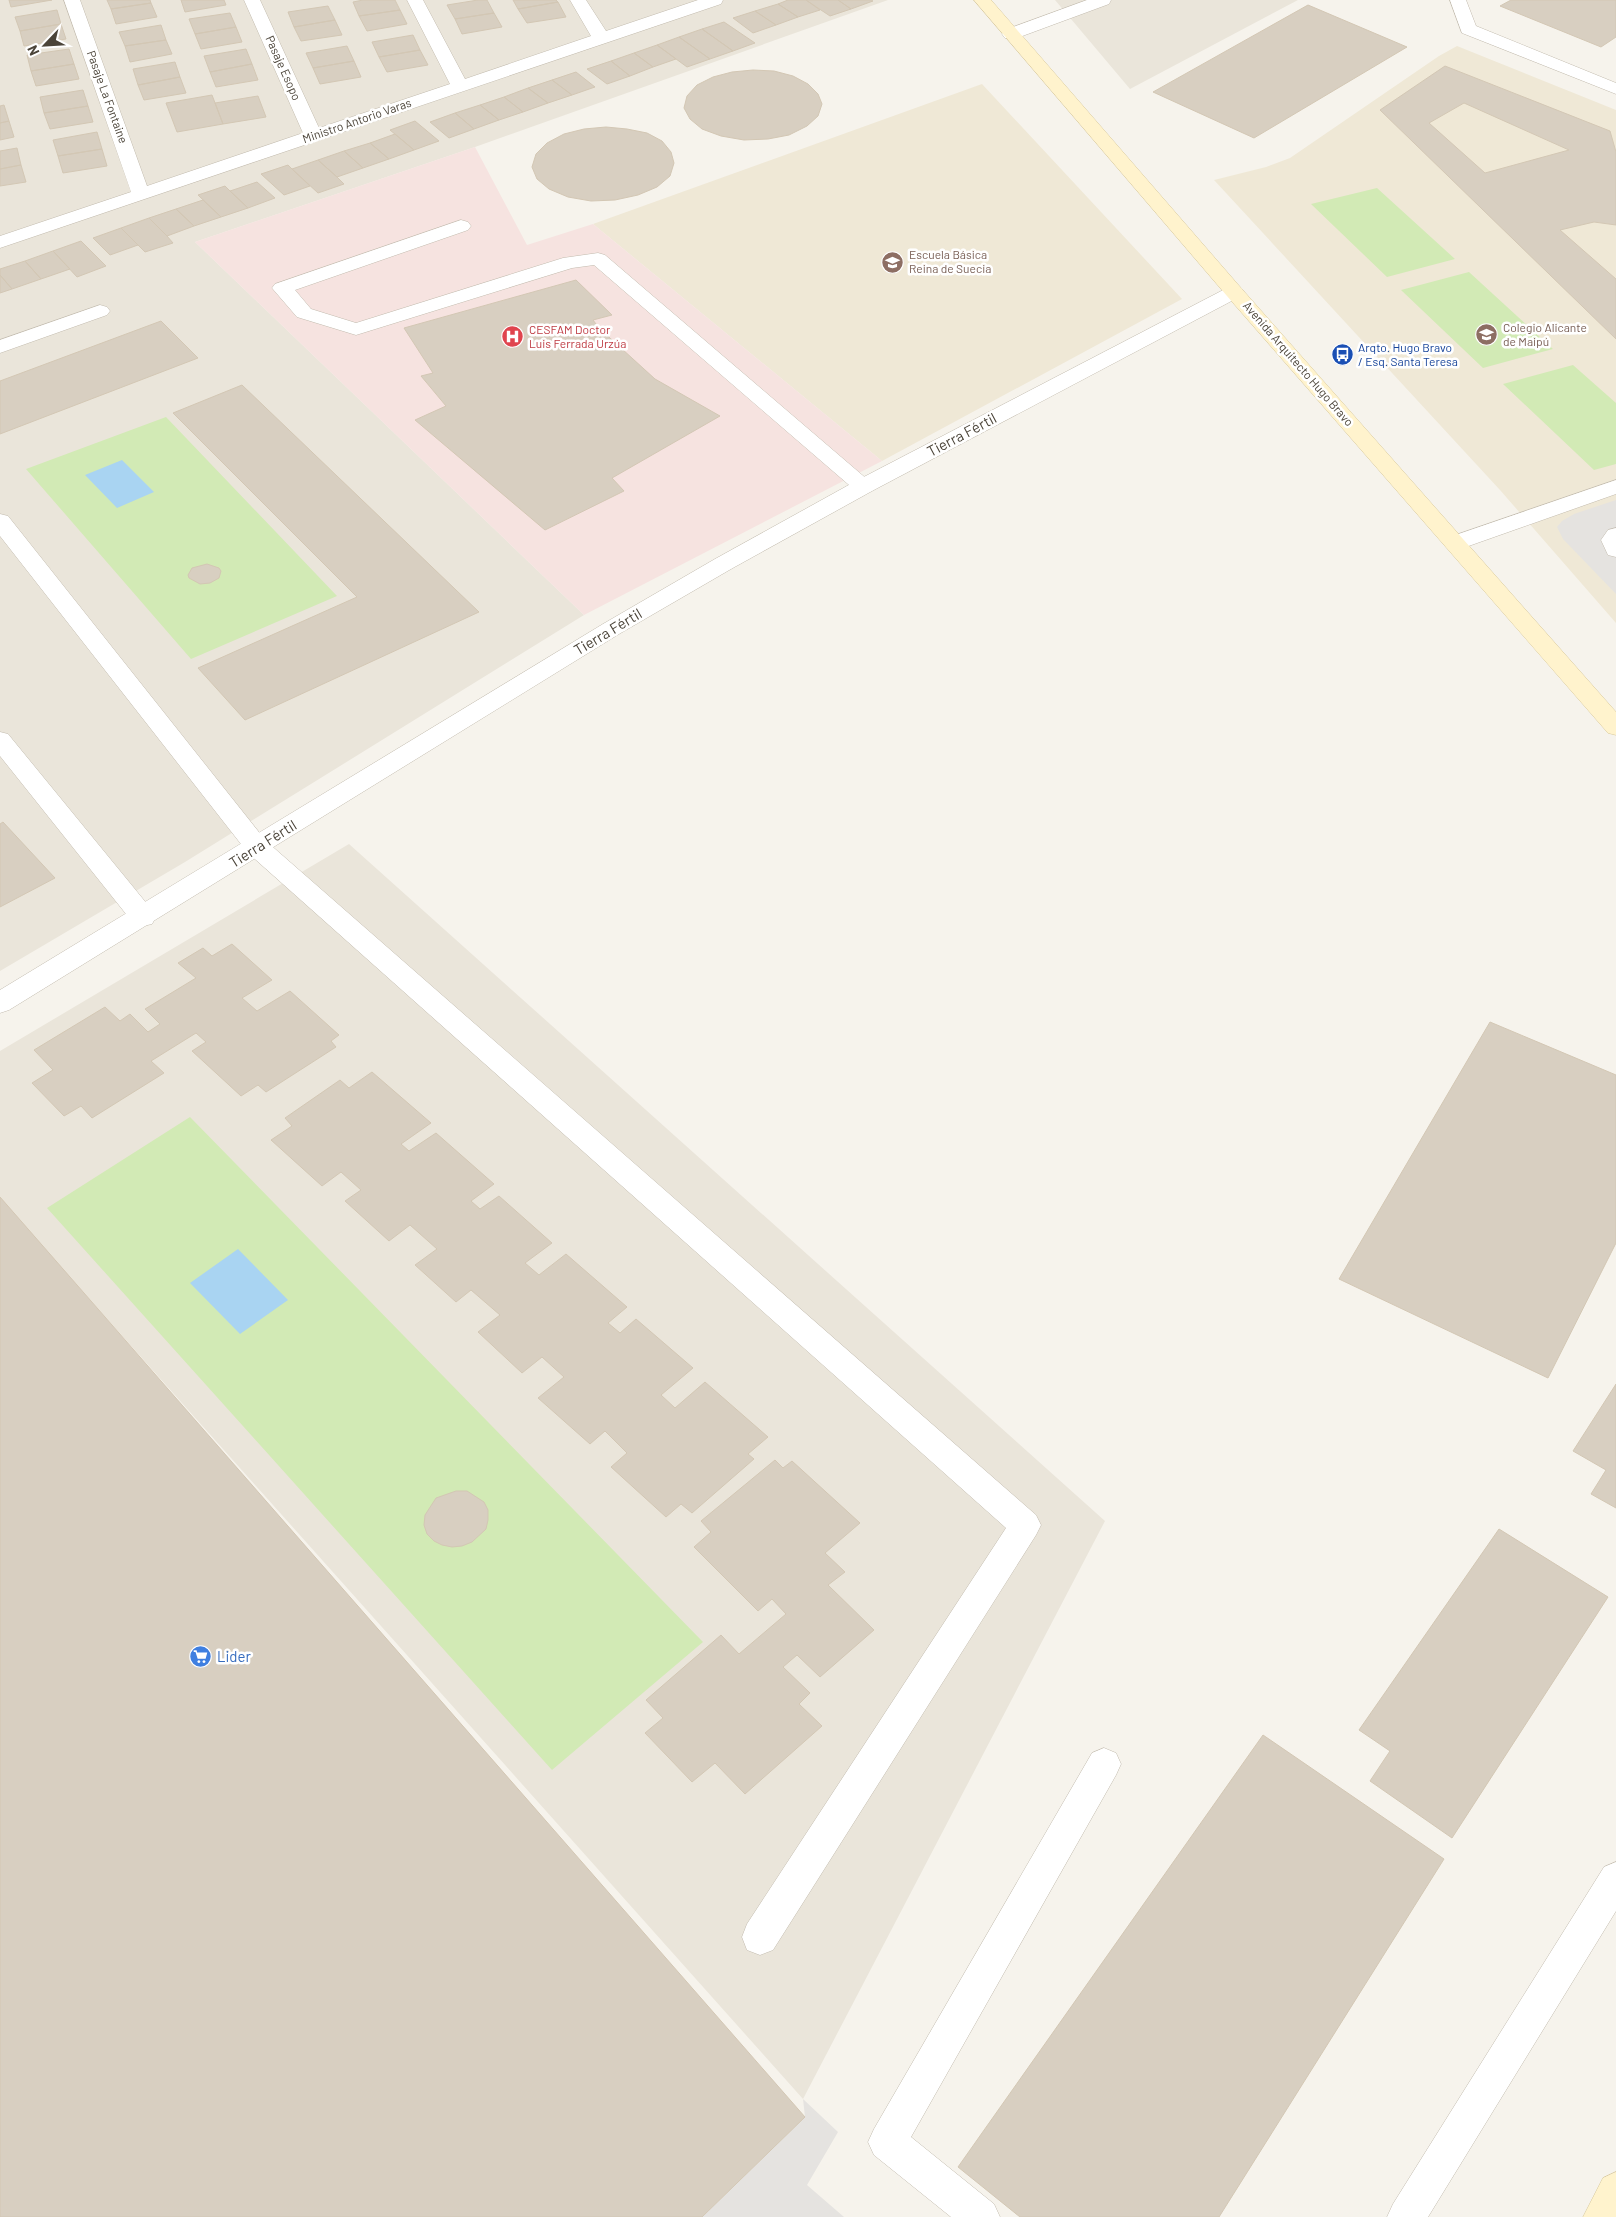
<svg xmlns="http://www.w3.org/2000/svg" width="1616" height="2217" viewBox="0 0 1616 2217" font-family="Barlow,sans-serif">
<rect width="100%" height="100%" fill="#f6f3ec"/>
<path fill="#eae5da" d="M0,0h888l-413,147 -280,95 389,373 -399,247 -185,109z
M1055,0h243l-168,89z
M349,844l756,677 -302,578 -803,-900v-148z"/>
<path fill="#efe8d6" d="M1457,46l159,64v513l-116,-133 -286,-310 52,-13 24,-9 149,-102z
M982,84l200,215 -300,162 -289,-237z"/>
<path fill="#f6e3e0" d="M475,147l52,98 66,-21 289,237 -298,154 -389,-373z"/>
<path fill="#d2eab5" d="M1377,188l78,71 -68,18 -76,-73z
M1469,272l84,77 -70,19 -82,-78z
M1573,365l43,38v61l-22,6 -91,-86z
M166,417l171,179 -146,63 -165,-190z
M190,1117l513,525 -151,128 -505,-562z"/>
<path fill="#e5e3e0" d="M1616,500v94l-53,-55 -6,-12 5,-6 12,-7z
M803,2099l35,33 -31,53 37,32h-142l103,-100z"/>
<path fill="#a9d4f2" d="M122,460l32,32 -37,16 -32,-33z
M238,1249l50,51 -48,34 -50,-51z"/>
<path fill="#d8cfc1" stroke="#d3c7b4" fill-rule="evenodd" d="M9,0h43l-41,7z
M107,0h43l1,3 -40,6z
M181,0h43l2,5 -41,7z
M363,0h32l5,10 -41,6 -6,-14z
M478,0h9l7,13 -39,6 -8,-14z
M513,0h43l2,2 -40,7z
M788,0h18l14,10 -22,7 -20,-13z
M806,0h32l13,9 -21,7z
M838,0h33l2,1 -22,8z
M1511,0h105v37l-15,10 -101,-41z
M558,2l8,15 -39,6 -9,-14z
M151,3l6,14 -41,7 -5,-15z
M778,4l20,13 -22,8 -21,-14z
M1308,5l99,42 -153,91 -101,-46z
M328,6l7,14 -41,7 -6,-15z
M57,10l4,14 -41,7 -5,-14z
M400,10l7,14 -40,7 -8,-15z
M755,11l21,14 -23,8 -20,-15z
M230,13l6,14 -41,7 -6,-15z
M494,13l8,14 -40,7 -7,-15z
M335,20l7,15 -41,6 -7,-14z
M724,22l31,21 -22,8 -31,-22z
M61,24l5,15 -42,7 -4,-15z
M161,25l5,15 -41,6 -6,-14z
M236,27l6,15 -41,7 -6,-15z
M702,29l31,22 -23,8 -31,-22z
M413,35l7,15 -41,7 -7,-15z
M679,37l31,22 -23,8 -30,-22z
M166,40l6,14 -42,8 -5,-16z
M657,45l19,14 -23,8 -19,-14z
M347,46l7,15 -41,7 -7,-15z
M69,49l5,15 -43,7 -4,-16z
M246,49l6,15 -42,8 -6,-16z
M420,50l8,15 -41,7 -8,-15z
M634,53l19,14 -23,9 -19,-15z
M354,61l7,16 -41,7 -7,-16z
M611,61l19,15 -23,8 -20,-15z
M175,62l5,15 -42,8 -5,-16z
M74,64l5,15 -43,7 -5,-15z
M252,64l6,16 -42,7 -6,-15z
M1445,66l165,65 6,21v73l-22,-3 -34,8 56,49v60l-236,-229zM1464,103l105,47 -84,23 -56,-50z
M753,70l21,1 19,5 15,8 10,10 4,10 -4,12 -11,10 -18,9 -21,4 -24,1 -23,-4 -19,-7 -12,-10 -6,-11 3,-12 10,-11 16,-8 19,-5z
M576,72l19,15 -23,8 -20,-15z
M180,77l6,16 -42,7 -6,-15z
M552,80l20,15 -24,8 -20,-15z
M528,88l20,15 -25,9 -19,-15z
M83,90l5,16 -44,7 -4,-16z
M212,95l11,29 -46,8 -11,-29z
M258,96l8,21 -43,7 -8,-21z
M504,97l19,15 -24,8 -19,-15z
M4,105l5,16 -9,2v-17z
M480,105l19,15 -25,9 -19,-16z
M88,106l5,16 -43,7 -6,-16z
M455,113l19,16 -25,9 -19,-16z
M9,121l5,16 -14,3v-17z
M415,121l24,20 -25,9 -24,-20z
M606,127l21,2 20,4 15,8 9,11 3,11 -4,13 -13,11 -19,8 -23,5 -24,1 -23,-4 -19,-8 -12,-10 -5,-12 4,-13 11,-11 17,-9 20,-5z
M97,132l5,17 -44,7 -5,-16z
M395,134l19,16 -25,9 -19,-16z
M370,143l19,16 -26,9 -19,-17z
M17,148l4,17 -21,4v-18z
M102,149l5,17 -44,7 -5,-17z
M344,151l19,17 -26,9 -19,-17z
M318,160l19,17 7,7 -26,9 -26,-24z
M21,165l5,17 -26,4v-17z
M288,165l4,4 18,17 -26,9 -23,-21z
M257,182l18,16 -27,10 -18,-17z
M225,186l5,5 18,17 -27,9 -23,-22z
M203,200l18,17 -27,9 -18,-17z
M176,209l18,17 -27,10 -18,-18z
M149,218l18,18 6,7 -28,9 -24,-24z
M121,228l17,17 -28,10 -17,-17z
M81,241l25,25 -29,11 -24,-26z
M53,251l17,18 -29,10 -16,-18z
M25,261l16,18 -29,10 -12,-14v-6z
M0,275l12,14 -12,4z
M576,280l36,35 -19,5 6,8 56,51 65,37 -108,62 12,13 -79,39 -130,-110 31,-14 -25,-30 12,-3 -29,-45z
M161,321l37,37 -198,76v-53z
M242,385l237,227 -234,108 -47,-52 159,-71 -184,-184z
M207,564l12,4 2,3 -2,7 -9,5 -10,1 -11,-6 -1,-3 4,-7z
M3,822l52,56 -55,29v-83z
M232,944l40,36 -30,18 15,13 33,-20 49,44 -8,6 5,6 -70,45 -8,-7 -17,11 -49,-45 14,-9 -10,-9 -45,28 13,12 -72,45 -11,-12 -17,10 -32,-33 21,-13 -19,-20 71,-43 15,14 10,-7 18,18 12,-8 -15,-15 51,-31 -18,-15 25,-15 9,8z
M1490,1022l126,53v168l-68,135 -209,-99z
M372,1072l59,51 -30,21 8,7 27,-18 58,51 -23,17 9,8 19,-13 53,47 -27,20 14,12 27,-21 61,53 -19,16 12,10 16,-14 57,49 -32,27 14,13 30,-26 63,55 -20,17 6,5 -62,54 -11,-9 -15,13 -55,-50 16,-14 -22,-22 -15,13 -52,-46 26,-21 -22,-20 -20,16 -44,-41 22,-17 -29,-25 -15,12 -41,-37 22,-16 -27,-24 -21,16 -44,-40 16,-11 -20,-18 -19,14 -51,-46 21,-14 -7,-8 55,-38 9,8z
M0,1197l805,920 -103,100h-702z
M1616,1384v124l-25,-14 15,-24 -33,-19z
M775,1460l8,8 9,-7 68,62 -35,30 20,19 -17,13 46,45 -54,47 -23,-22 -14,12 27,26 -11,11 23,22 -77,68 -30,-31 -23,19 -47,-49 18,-15 -17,-18 75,-65 18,19 47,-40 -14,-15 -14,12 -64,-64 17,-15 -10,-11z
M456,1491h11l17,11 4,8v10l-2,9 -14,13 -10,4 -10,1 -10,-2 -8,-4 -7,-7 -3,-9 1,-10 11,-17z
M1499,1529l109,68 -156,241 -82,-57 20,-30 -31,-21z
M1263,1735l181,124 -225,358h-199l-62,-50z"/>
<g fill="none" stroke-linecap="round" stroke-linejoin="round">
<defs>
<path id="lane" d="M1450,0h16l10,26 140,57v11l-154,-61z
M461,220l7,2 3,4 -3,4 -173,60 16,19 45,14 207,-65 35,-5 7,2 270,231 -3,5 -8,2 -8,-2 -262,-226 -22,3 -216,67 -59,-18 -25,-29 3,-4z
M100,305l7,2 3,4 -3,4 -107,38v-13z
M1616,480v14l-153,54 -8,2 -8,-2 -3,-5 3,-5z
M0,514l8,2 258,325 770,674 5,10 -5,10 -263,415 -13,5 -13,-5 -5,-13 5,-13 259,-396 -758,-675 -248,-317z
M1616,528v29l-8,-2 -7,-15 7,-10z
M0,732l8,2 144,176 4,7 -4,7 -9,2 -9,-2 -134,-168z
M1104,1748l12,5 5,11 -5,11 -205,362 83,67 6,13h-49l-77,-62 -6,-13 6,-13 218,-376z
M1616,1862v49l-188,306h-41l6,-13 211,-337z"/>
<path id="street" d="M64,0h16l67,186 156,-53 -59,-133h16l59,128 131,-44 -43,-84h16l42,79 126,-43 -21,-36h16l20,31 92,-31h25l-2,4 -721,244v-12l131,-44z
M1087,0h24l-2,4 -92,34h-12l-3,-4 3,-4z
M1234,286l7,2 3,4 -3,4 -369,195 -141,78 -112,65 -610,376 -9,3v-23l603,-366 112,-65 141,-78 371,-193z"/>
<path id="secondary" d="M974,0h17l250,288 375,424v23l-8,-2 -381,-437z
M1616,2172v45h-33l20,-39z"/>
</defs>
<use href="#lane" stroke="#c2bbae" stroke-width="1"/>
<use href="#street" stroke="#c2bbae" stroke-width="1"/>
<use href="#secondary" stroke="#d6c79b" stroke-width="1"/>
<use href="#lane" fill="#fff" fill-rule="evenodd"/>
<use href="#street" fill="#fff" fill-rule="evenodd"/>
<use href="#secondary" fill="#fff3cd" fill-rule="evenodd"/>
</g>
<defs>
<symbol id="school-disc" viewBox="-11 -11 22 22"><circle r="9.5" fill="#8d6e63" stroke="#fff"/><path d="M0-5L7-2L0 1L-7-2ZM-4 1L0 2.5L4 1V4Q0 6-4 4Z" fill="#fff"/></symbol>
<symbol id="hospital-disc" viewBox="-11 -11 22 22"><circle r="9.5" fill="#e0444e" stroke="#fff"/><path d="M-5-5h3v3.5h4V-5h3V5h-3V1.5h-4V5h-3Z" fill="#fff"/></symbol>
<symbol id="bus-disc" viewBox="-11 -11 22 22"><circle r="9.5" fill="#1a4fb4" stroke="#fff"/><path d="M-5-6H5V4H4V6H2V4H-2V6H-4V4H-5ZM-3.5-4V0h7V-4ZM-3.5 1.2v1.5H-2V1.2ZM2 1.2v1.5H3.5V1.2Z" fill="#fff"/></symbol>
<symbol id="supermarket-disc" viewBox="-11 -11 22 22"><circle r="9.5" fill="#3f7fe0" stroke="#fff"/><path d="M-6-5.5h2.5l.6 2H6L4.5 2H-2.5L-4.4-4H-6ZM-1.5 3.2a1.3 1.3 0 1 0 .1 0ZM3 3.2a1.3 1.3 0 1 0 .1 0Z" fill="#fff"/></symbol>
</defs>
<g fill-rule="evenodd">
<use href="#school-disc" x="880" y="250" width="25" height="25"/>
<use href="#school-disc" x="1474" y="322" width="25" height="25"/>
<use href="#hospital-disc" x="500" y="324" width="25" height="25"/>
<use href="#bus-disc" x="1330" y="342" width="25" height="25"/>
<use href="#supermarket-disc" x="188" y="1644" width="25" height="25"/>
</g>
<g text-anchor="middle" stroke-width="5" stroke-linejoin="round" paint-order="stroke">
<g font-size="12" fill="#4b4439" stroke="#fff">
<text transform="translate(283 68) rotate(66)" y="4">Pasaje Esopo</text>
<text transform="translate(107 97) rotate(70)" y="4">Pasaje La Fontaine</text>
<text transform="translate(357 121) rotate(-19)" y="4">Ministro Antorio Varas</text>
<text transform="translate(1298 364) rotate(49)" y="4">Avenida Arquitecto Hugo Bravo</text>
</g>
<g font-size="12" fill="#785e54" stroke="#fff" text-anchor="start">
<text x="909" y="259">Escuela Básica<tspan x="909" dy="14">Reina de Suecia</tspan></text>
<text x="1503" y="332">Colegio Alicante<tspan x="1503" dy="14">de Maipú</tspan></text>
</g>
<g font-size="12" fill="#be3a42" stroke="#fff" text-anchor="start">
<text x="529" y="334">CESFAM Doctor<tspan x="529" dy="14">Luis Ferrada Urzúa</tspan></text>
</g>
<g font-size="12" fill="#164399" stroke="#fff" text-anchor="start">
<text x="1358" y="352">Arqto. Hugo Bravo<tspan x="1358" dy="14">/ Esq. Santa Teresa</tspan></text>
</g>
<g font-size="15" fill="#4b4439" stroke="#fff">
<text transform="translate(962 435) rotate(-28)" y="5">Tierra Fértil</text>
<text transform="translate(608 632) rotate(-31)" y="5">Tierra Fértil</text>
<text transform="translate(263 844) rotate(-32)" y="5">Tierra Fértil</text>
</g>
<g font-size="15" fill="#366cbe" stroke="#fff" text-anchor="start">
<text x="217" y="1662">Lider</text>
</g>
</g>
<g transform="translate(45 45) rotate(245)" stroke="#ffffff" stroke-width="4" paint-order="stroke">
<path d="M0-4L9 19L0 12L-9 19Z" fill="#4b4439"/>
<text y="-8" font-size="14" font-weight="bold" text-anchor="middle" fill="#4b4439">N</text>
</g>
</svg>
